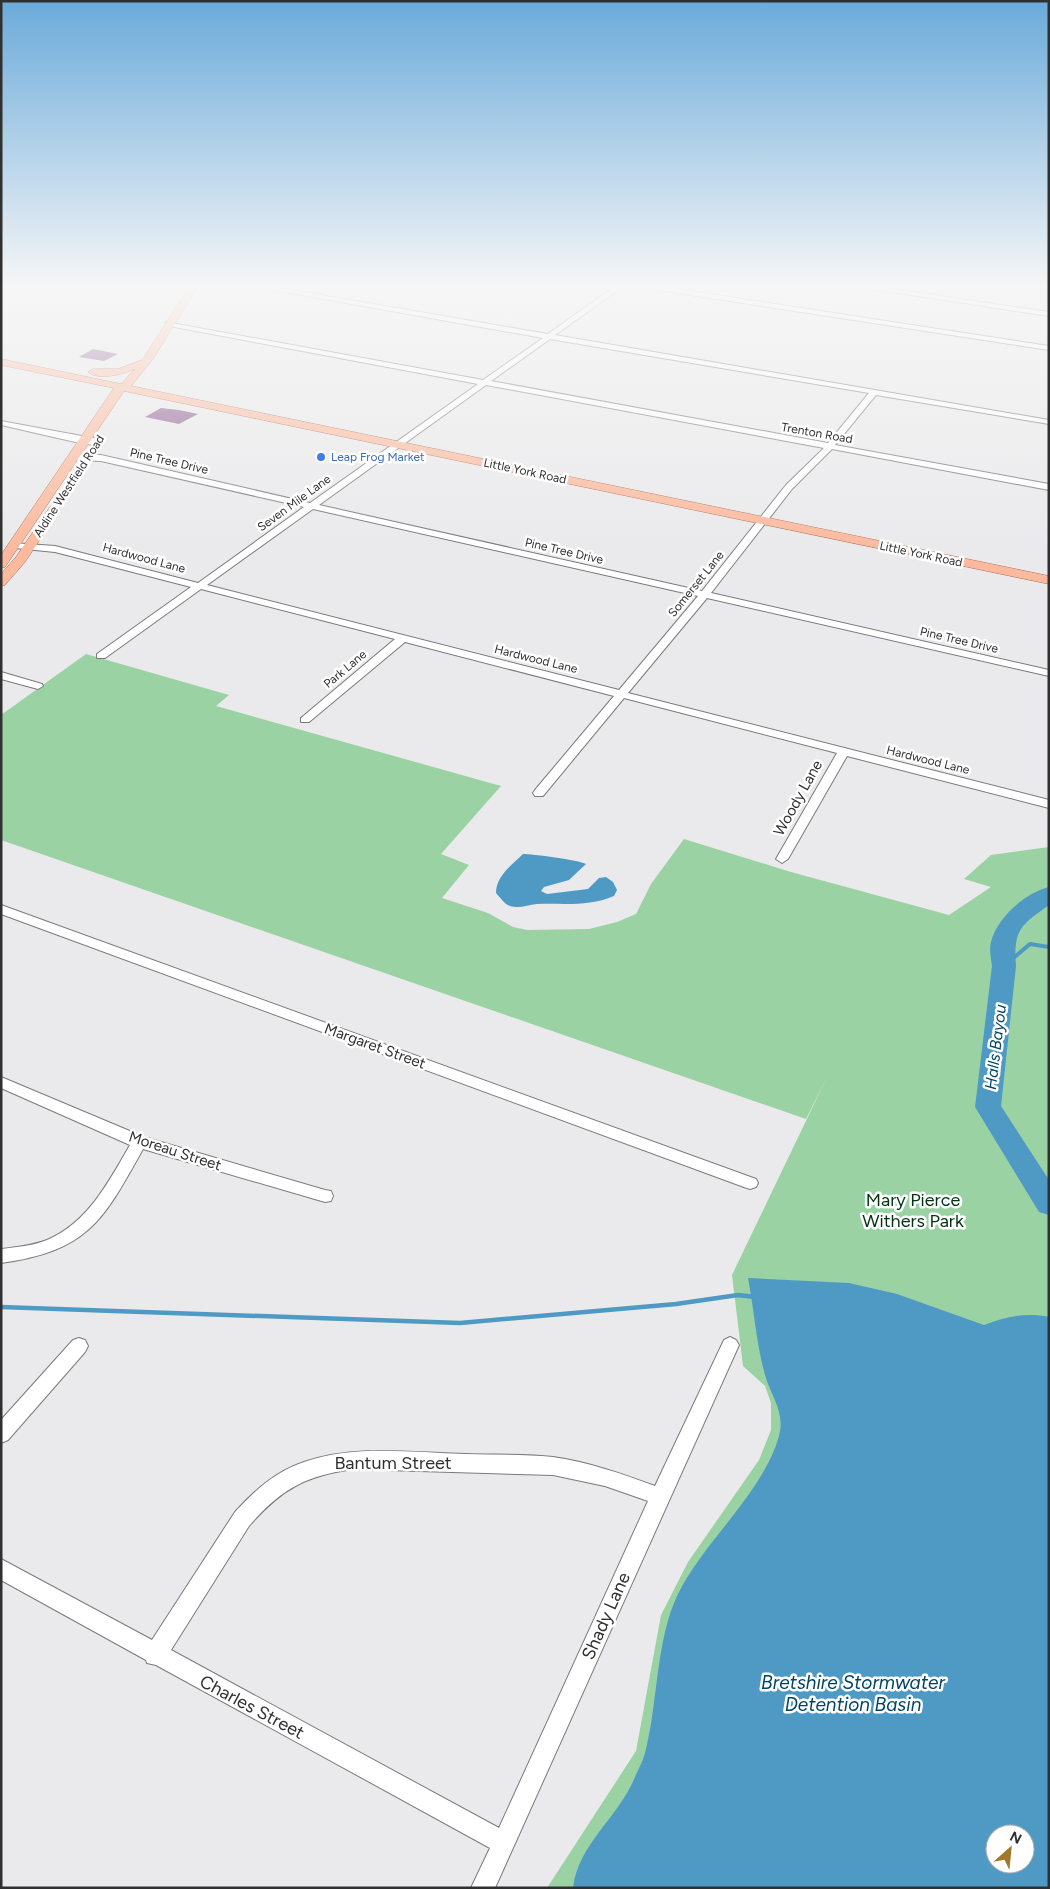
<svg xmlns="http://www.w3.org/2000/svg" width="1050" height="1889" viewBox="0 0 1050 1889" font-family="Figtree,sans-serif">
<rect width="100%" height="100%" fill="#eaeaec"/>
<path fill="#9ad2a4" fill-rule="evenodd" d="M86,654l143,41 -13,11 285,80 -60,68 28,11 -27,33 46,15 25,14 14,3 62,-1 28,-7 19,-8 15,-30 33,-45 107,33 158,43 42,-28 -27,-8 27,-24 58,-8v1041h-502l89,-137 25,-136 27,-53 71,-102 12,-30v-27l-6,-17 -22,-20 -11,-91 95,-198 -21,42 -805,-279v-125zM995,1834h30v30h-30z"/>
<path fill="#4e9ac4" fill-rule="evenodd" d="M523,854c9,0 56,6 63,10l-17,16 -25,7 -3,4 6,3 41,-5 11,-11 7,-1 7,5 4,8 -3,6c-25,11 -50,7 -77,8 -10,1 -17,5 -27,2 -6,-2 -10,-9 -14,-13 0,-17 16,-28 27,-39z
M748,1278l101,5 48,11 87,31c21,-8 42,-13 65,-8v571h-476c5,-44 46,-71 62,-111 4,-9 9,-18 11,-28 12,-48 10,-110 32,-155 26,-53 85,-101 101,-158 7,-25 -10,-42 -15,-65 -8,-30 -10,-62 -16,-93zM995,1834h30v30h-30z"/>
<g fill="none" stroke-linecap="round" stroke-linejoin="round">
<path stroke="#4e9ac4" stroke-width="4" d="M1004,966l26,-22 19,3"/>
<path stroke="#4e9ac4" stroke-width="4.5" d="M1,1307l459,16 216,-19 62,-9 17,2"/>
<path fill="#4e9ac4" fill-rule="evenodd" d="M1049,887v18c-28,20 -36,25 -33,61l-15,140 48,74v35l-10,-3 -64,-105 17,-141c-1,-7 -3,-17 -1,-24 6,-24 34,-49 58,-55z"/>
</g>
<path fill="#915f93" d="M93,349l25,5 -14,7 -25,-4z
M161,408l18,2 19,4 -19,10 -34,-7z"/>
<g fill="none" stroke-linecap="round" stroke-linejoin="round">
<defs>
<path id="minor" d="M234,283h17l297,51 71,-51h20l410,63v4l-424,-65 -70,50 494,85v4l-173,-29 -41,50 214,39v6l-217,-41 -40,40 -81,104 338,77v6l-342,-78 -79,95 421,107v8l-202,-52 -59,103 -6,4 -6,-4 61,-106 -213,-55 -81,98h-8l-2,-3 2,-3 79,-94 -209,-54 -96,80h-8v-4l94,-79 -194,-50 -96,69h-8v-4l94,-67 -136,-35 -40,-4 -5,-3 2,-2 43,3 143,37 106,-76 -203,-46 -27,-1 -3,-1v-4h30l209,48 168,-119 -309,-58 -3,-4 317,58 60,-42zM550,339l319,54 -41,50 -337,-62zM486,385l338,63 -38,37 -84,106 -383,-86zM313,509l385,87 -79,94 -412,-105z
M833,283h19l197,29v4z
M1043,283h6v3z
M1,421l97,18 4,3 -4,3 -14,-1 -83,-19z
M1,672l41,12 1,2 -5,3 -37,-10z
M1,905l755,274 2,4 -2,4 -6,2 -6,-2 -743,-273z
M1,1077l143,60 181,53 6,1 2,5 -2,5 -6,1 -182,-53c-40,72 -55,102 -142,114v-14c16,-2 31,-3 46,-9 41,-17 62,-59 83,-95l-129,-57z
M730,1337l6,3 3,5 -244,543h-24l19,-40 -334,-183 -9,-2 -1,-3 -145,-80v-21l151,81 83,-128c20,-22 40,-40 69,-50 52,-18 109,-9 162,-8 29,1 59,0 87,3 36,5 69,17 102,29l69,-146zM353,1469l200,6 52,11 43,15 -149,327 -328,-178 78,-124c32,-37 56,-50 104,-57z
M79,1338l6,2 3,6 -3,6 -77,88 -7,3v-23l72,-80z"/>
<path id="major" d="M192,283h8l-47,76 -22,27 918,190v8l-925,-193 -119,176 -4,1v-13l113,-167 -113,-23v-6l120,25 14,-15c-12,5 -36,12 -47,3l5,-3h25l24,-9z
M54,506l6,3 -35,53 -20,23 -4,1v-12l15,-17 34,-50z"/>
</defs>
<use href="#minor" stroke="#7a7a7c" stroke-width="2"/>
<use href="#major" stroke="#b26c4e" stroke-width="1"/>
<use href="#minor" fill="#fff" fill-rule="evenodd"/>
<use href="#major" fill="#fbba9e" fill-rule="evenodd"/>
</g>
<linearGradient id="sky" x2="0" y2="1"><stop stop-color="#6aaada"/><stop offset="0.52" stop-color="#f6f6f6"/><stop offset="1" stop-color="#f6f6f6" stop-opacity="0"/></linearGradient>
<rect width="1050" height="548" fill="url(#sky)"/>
<circle fill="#3f7fe0" stroke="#fff" stroke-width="2" cx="321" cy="457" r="5"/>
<g text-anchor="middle" stroke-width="5" stroke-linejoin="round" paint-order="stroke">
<g font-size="12" fill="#303031" stroke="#fff">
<text transform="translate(817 433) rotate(10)" y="4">Trenton Road</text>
<text transform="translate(169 461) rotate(13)" y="4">Pine Tree Drive</text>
<text transform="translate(525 471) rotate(12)" y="4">Little York Road</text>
<text transform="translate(69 486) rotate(-57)" y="4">Aldine Westfield Road</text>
<text transform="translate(294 503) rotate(-36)" y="4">Seven Mile Lane</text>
<text transform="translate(564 551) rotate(13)" y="4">Pine Tree Drive</text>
<text transform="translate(921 554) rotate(12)" y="4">Little York Road</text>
<text transform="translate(144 558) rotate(15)" y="4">Hardwood Lane</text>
<text transform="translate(696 584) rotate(-51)" y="4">Somerset Lane</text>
<text transform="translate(959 640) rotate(13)" y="4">Pine Tree Drive</text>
<text transform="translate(536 659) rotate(14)" y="4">Hardwood Lane</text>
<text transform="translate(345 669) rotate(-40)" y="4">Park Lane</text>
<text transform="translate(928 760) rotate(14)" y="4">Hardwood Lane</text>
</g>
<g font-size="12" fill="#366cbe" stroke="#fff" text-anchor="start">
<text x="331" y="461">Leap Frog Market</text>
</g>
<g font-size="15" fill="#303031" stroke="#fff">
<text transform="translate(798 798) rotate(-61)" y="5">Woody Lane</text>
<text transform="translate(375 1046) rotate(20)" y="5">Margaret Street</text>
<text transform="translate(175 1151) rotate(18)" y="5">Moreau Street</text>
</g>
<g font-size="16" font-style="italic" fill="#014461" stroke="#fff">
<text transform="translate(995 1047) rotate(-83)" y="6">Halls Bayou</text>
</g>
<g font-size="18" fill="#023313" stroke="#fff">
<text x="913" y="1206">Mary Pierce<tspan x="913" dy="21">Withers Park</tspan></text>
</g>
<g font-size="18" fill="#303031" stroke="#fff">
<text x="393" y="1469">Bantum Street</text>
<text transform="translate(606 1616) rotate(-66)" y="6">Shady Lane</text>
<text transform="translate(252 1707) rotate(28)" y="6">Charles Street</text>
</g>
<g font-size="19" font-style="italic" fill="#014461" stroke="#fff">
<text x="853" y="1689">Bretshire Stormwater<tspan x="853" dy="22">Detention Basin</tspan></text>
</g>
</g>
<rect width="1050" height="1889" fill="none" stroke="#303031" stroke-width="5"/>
<g transform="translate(1010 1849) rotate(27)"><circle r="24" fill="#ffffff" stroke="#acacad"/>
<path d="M0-4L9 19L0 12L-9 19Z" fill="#a37628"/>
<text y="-8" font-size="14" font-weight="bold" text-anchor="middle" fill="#303031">N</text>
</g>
</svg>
